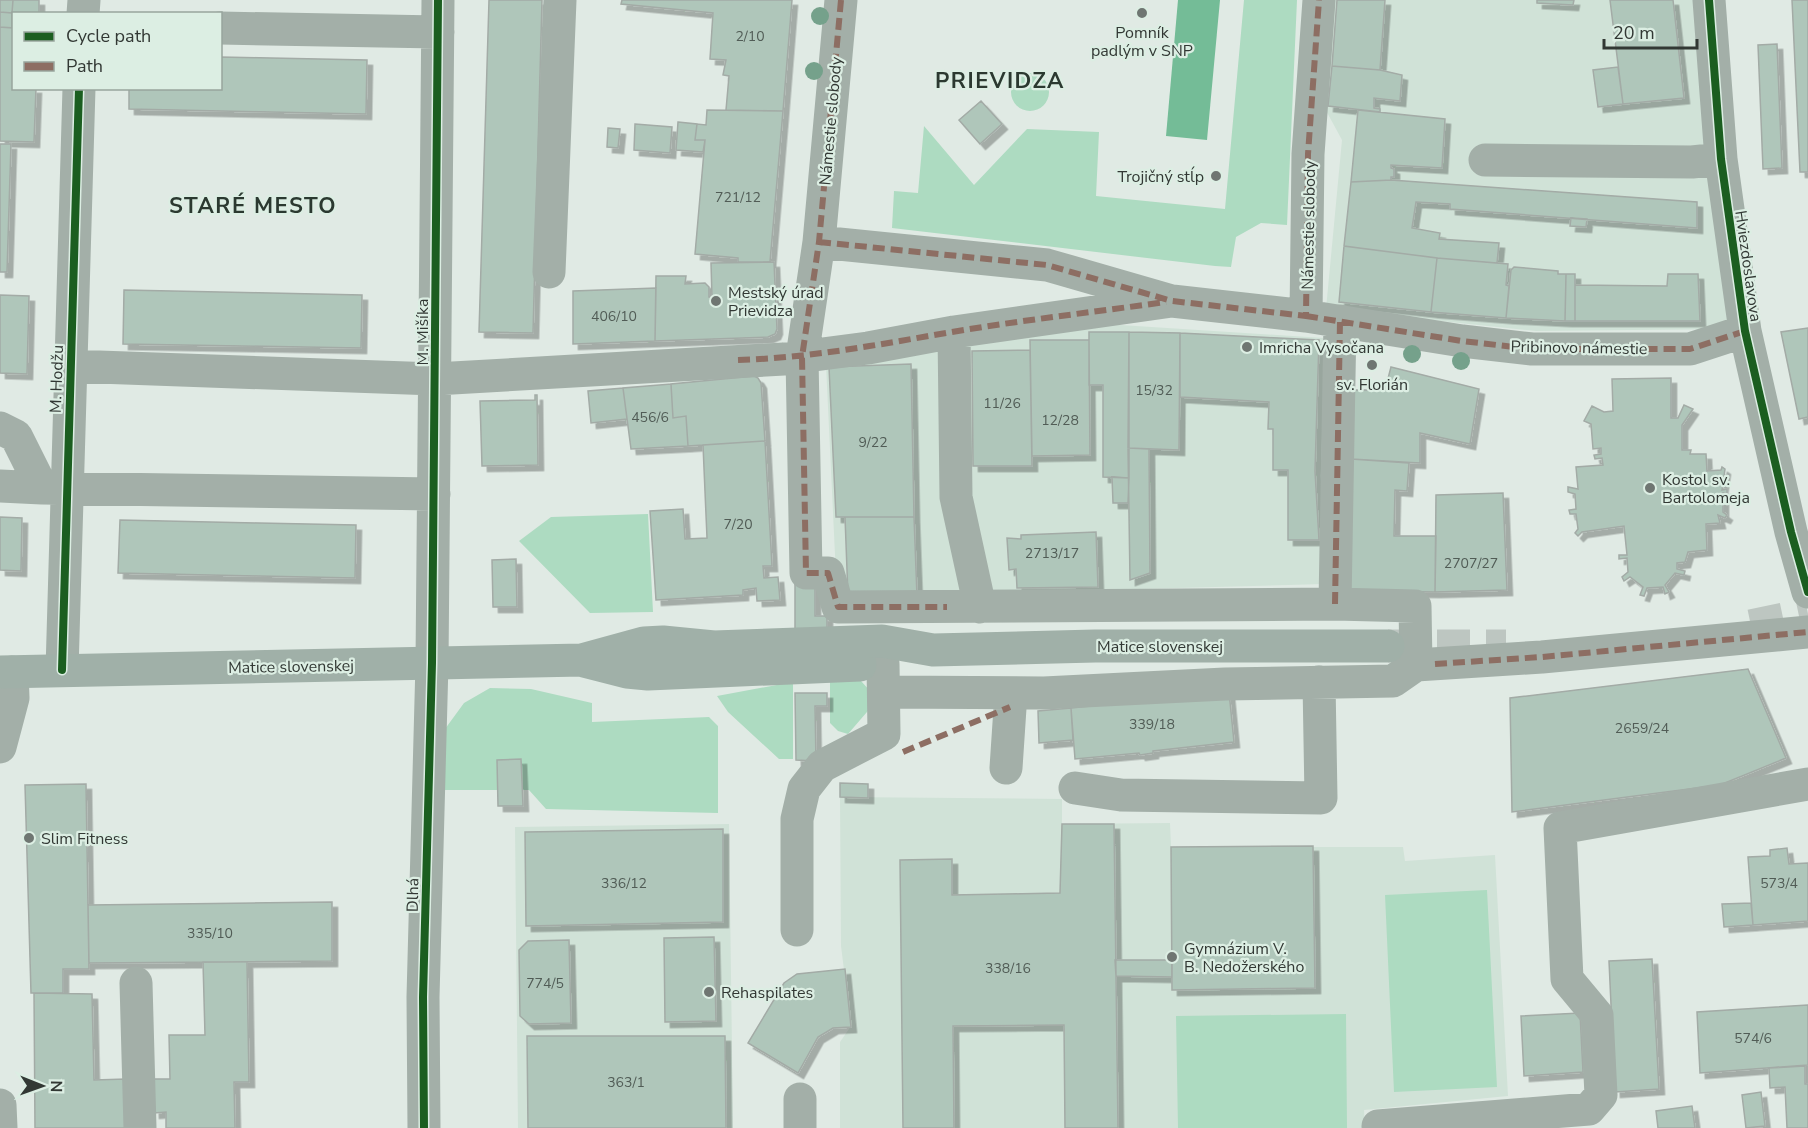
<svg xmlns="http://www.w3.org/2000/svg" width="1808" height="1128" viewBox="0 0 1808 1128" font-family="'Nunito Sans',sans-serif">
<defs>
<filter id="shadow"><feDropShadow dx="5.5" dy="5.5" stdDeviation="0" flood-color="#0004"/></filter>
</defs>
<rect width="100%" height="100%" fill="#e0eae4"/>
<path fill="#d0e2d7" d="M1332,0h364l33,329 -193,2 -210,-22 16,-169 -19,-35z
M1074,322l249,16 1,246 -487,13 -11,-232z
M840,797l222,2v25l108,-1 1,24h232l2,14 90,-6 13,241 -144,14 1,18h-525v-86l11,-16 -10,-80z
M729,824l4,304h-215l-3,-301z"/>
<path fill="#addbc1" d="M1244,0h53l-10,225 -26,-2 -25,14 -5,30 -16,-1 -323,-38 2,-37 24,2 6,-67 50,59 53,-56 72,3 -3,64 129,13z
M1011 92a19 19 0 1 1 38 0a19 19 0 1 1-38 0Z
M648,514l5,98 -63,1 -71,-72 32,-24z
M830,681h31l10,11 2,13 -25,29 -10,-3 -8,-8z
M793,682v77h-14l-51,-47 -11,-16z
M490,688l41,1 61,14v19l117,-5 9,9v87l-172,-4 -17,-19h-85l1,-61 19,-26z
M1487,890l10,197 -103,5 -9,-197z
M1346,1014l1,114h-169l-2,-112z"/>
<path fill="#74bc97" d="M1178,0h42l-13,140 -41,-4z"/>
<path fill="#afc6ba" stroke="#a3aba6" stroke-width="1.5" filter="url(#shadow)" d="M0,0h13l-1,13 -12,-1z
M13,0h26v14l-27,-1z
M489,0h53l-9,333 -54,-1z
M622,0h170l-9,111 -57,-1 3,-34 -6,-1 3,-15 -16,-1 3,-46 -92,-9z
M1337,0h48l-5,70 -48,-4z
M1537,0h37l-1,5 -36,-2z
M1610,0h63l11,98 -61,6z
M1792,0h16v172h-8z
M0,12l12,1v15l-12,-1z
M0,27l14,1v60h22l-2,54 -34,-1z
M1777,44l5,124 -19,1 -5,-124z
M220,57l147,3 -1,54 -237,-5v-21h91z
M1332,66l48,4 22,5 -2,26 -26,-3v10l6,1v3l-52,-6z
M1618,67l5,37 -25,3 -5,-37z
M981,101l21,23 -22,20 -21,-24z
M707,110l76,1 -13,151h-32v-4l-43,-4 10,-114h-10l2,-16 9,1z
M1358,110l87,9 -3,49 -51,-3v3l3,1v8h-3v3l-40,2z
M678,122l19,2 -2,16h10l-2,12 -27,-2z
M635,124l37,3 -2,26 -36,-3z
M608,128l12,1 -2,19 -11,-1z
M0,144h11l-4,128h-7z
M1391,180l306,22v26l-247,-19v-5l-34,-2 -4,26 28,5 -1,6 60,4 -2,20 -60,-5 -93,-12 7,-64z
M1571,218l16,1 -1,8 -16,-1z
M1344,246l93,12 -6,54 -92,-10z
M1437,258l71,6 -2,21 3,1 -3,32 -75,-6z
M774,262l3,67 -2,5 -7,3 -113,4 1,-65h30l-1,8 20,-1 4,4v10h3l-1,-34z
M1514,267l44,4v3h8l-1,47 -59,-3 5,-48z
M1566,274h9v47h-10z
M1668,274h30l2,47h-125v-36l92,1z
M656,288l-1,53 -82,3v-53z
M124,290l238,5 -1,53 -238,-4z
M0,295l29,1 -2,78 -27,-1z
M1808,328v89l-9,2 -18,-87z
M1089,332h40v146l-26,-1v-92h-14z
M1129,332l51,1 -1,117 -51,-2z
M1180,333l139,7 -4,131 4,69h-31v-70h-15v-41h-5l1,-27 -89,-5z
M1030,340h59l1,115 -58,1z
M1030,350l2,116h-59l-1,-115z
M911,364l3,153h-78l-7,-150z
M1391,367l88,22 -9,55 -50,-11v30l-69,-4 -1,-69h35z
M754,376l4,2 3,5 4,58 -77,5 -2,-30 -13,2 -2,-34z
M1671,378v40h7l6,-13 9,4 -11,16v25h9l-1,4h16l1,17 14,-1 1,-3 3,2 -3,21 5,-1v4h-4v19l4,3 -2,3 -7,-3 2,8 -14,1 1,26 -19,2 -3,10 -8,1v6l8,2 -1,4 -9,-2 -10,12 4,7 -4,2 -2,-7 -16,1 -3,8 -4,-1 3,-8 -13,-10 -6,4 -2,-4 6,-5 -1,-14 -8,1v-4h8l-3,-29 -42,6 -4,4 -3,-3 3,-4 -2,-15h-6l-1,-4 7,-1 -1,-15 -7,-2v-5l10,2 -2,-22 27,-2 -1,-7 -7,1 -1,-4 7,-1v-6l-8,1 -2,-25 -7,-3 8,-15 12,6 9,-1 -1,-32z
M671,384l2,34 13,-2 2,30 -57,3 -8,-61z
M623,388l4,31 -36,4 -3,-32z
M535,395h2l1,70 -56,1 -2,-65 55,-1z
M765,441l7,125h-9l1,12 14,-1 2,23 -23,1 -1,-13 -13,2v5l-87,5 -6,-89 33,-2 2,30 22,-1 -4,-93z
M1128,448l21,1 1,124 -20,7z
M1351,459l58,4 -2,28 -12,-1 -1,46h42l-1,56 -89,-1z
M1112,477l17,1 -1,25h-15z
M1503,493l4,97 -72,2 1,-97z
M0,517l22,1 -1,53 -21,-1z
M845,517h69l3,79h-69z
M120,520l236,5 -1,53 -237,-5z
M1096,532l2,55 -81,1 -1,-19 -7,1 -2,-32 14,1v-4z
M516,559l1,48h-24l-1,-47z
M795,578h20v38h12v13h-32z
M1748,669l38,89 -66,27 -208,27 -2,-114z
M1229,692l5,50 -81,9v2l-13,2 -1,-2 -64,6 -4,-51z
M795,693h32v13h-12l1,55 -20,-1z
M1071,708l2,32 -34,3 -1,-32z
M521,759l2,47h-25l-1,-46z
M840,783l28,1v14l-28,-1z
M86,784l3,185h-26v24h-32l-6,-208z
M1062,824h52l4,304h-53l-1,-103 -111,1 1,102h-51l-3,-268 52,-1v36l108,-2z
M723,829v93l-197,4 -1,-94z
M1313,846l2,142 -143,2 -1,-143z
M1787,848l2,16 19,-1v58l-55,4 -5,-68 22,-1v-6z
M332,902v59l-243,2 -1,-58z
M1751,903l2,22 -29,2 -2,-23z
M714,937l2,84 -51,1 -1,-84z
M569,940l2,83 -42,1 -9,-8 -1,-66 9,-9z
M1652,959l7,130 -44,3 -6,-131z
M1115,960h57v17l-56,-1z
M203,962h44l2,120h-15l1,46h-69v-16l-12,1 -1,-34h17l-1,-44h36z
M845,969l6,58 -18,1 -15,9 -20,36 -50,-30 36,-60 13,-9z
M34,993l58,1 2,86 32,-1 1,49h-92z
M1808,1005v60l-108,8 -3,-61z
M1580,1013l3,59 -59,4 -3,-60z
M527,1036h198l1,92h-198z
M1805,1066v18h3v44h-21l-2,-41 -15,1 -1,-20z
M1761,1092l4,34 -19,2 -4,-33z
M1692,1106l3,22h-37l-2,-17z"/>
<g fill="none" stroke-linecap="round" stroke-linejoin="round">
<path stroke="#bdc6c1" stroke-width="33" stroke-dasharray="33 16" stroke-linecap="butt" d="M1751,626l57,-12
M1388,646h118"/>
<path stroke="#a3afa8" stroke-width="33" d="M841,0l-22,242 -17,115 4,216h22l10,34 497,-3 80,2 1,59
M1709,0l12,159 24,172 46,201 17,60
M83,14l1,-14
M220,28l218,4
M1485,160l207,2 29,-3
M819,242l228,23 125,36 134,15 2,-162 11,-154
M549,272l11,-272
M1306,316l156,25 70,8h158l55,-18
M954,332l2,165 24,110
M70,366l365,13 349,-20 84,-11 86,-16 218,-31
M0,428l16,8 26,52 392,6
M0,486l42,2
M1335,604l5,-283
M62,670l17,-582
M884,692l160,1 181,-9 168,-3 23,-16 126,-8 266,-25
M0,747l13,-49 -1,-26
M1006,768l5,-75
M1075,788l46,7 200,3 -2,-116
M797,930v-111l7,-30 18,-23 62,-32 -1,-70
M136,983l4,145
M800,1099v29
M0,1105l1,23
M1378,1126l211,-17 12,-14 -4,-80 -30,-36 -7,-151 248,-44
M424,1128l-1,-131 9,-334 6,-663"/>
<path stroke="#a0b0a8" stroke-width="33" d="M584,661l43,11 21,2 212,-9
M0,672l582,-12 62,-17 19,-1 51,5 168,-6 51,9 162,-4h293"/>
<path stroke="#8d6e63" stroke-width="6" stroke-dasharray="12 6" stroke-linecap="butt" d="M841,0l-22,242 -17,115 4,216h22l10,34h109
M819,242l228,23 125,36 134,15 2,-162 11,-154
M1306,316l156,25 70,8h158l55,-18
M738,360c73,-2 143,-16 214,-28 71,-12 142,-20 214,-30
M1335,604l5,-283
M1435,664l107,-7 266,-25
M903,752l107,-45"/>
<defs>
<path id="cycleway" d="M1709,0l12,159 24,172 46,201 17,60
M62,670l17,-582
M424,1128l-1,-131 9,-334 6,-663"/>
</defs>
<use href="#cycleway" stroke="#dceee3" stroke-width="11"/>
<use href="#cycleway" stroke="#1b5e20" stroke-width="8"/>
</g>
<g fill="#75a18b">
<circle cx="820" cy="16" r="9"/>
<circle cx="814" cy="71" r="9"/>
<circle cx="1412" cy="354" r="9"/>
<circle cx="1461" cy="361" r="9"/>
</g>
<g fill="#6f7672" stroke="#dceee3" stroke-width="2">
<circle cx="1142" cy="13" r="6"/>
<circle cx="1216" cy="176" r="6"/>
<circle cx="716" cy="301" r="6"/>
<circle cx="1247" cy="347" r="6"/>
<circle cx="1372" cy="365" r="6"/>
<circle cx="1650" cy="488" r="6"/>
<circle cx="29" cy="838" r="6"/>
<circle cx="1172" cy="957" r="6"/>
<circle cx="709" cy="992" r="6"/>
</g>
<g text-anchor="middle" stroke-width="4.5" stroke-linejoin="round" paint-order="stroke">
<g font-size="14" fill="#515c56">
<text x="750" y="41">2/10</text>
<text x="738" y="202">721/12</text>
<text x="614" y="321">406/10</text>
<text x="1154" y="395">15/32</text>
<text x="1002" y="408">11/26</text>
<text x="650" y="422">456/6</text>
<text x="1060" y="425">12/28</text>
<text x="873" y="447">9/22</text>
<text x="738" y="529">7/20</text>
<text x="1052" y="558">2713/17</text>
<text x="1471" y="568">2707/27</text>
<text x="1152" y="729">339/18</text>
<text x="1642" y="733">2659/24</text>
<text x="624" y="888">336/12</text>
<text x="1779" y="888">573/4</text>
<text x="210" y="938">335/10</text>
<text x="1008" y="973">338/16</text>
<text x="545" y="988">774/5</text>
<text x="1753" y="1043">574/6</text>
<text x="626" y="1087">363/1</text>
</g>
<g font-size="16" fill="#323834" stroke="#dceee3" text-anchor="start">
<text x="1142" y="38" text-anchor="middle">Pomník<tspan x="1142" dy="18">padlým v SNP</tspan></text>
<text x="1204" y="182" text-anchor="end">Trojičný stĺp</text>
<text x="728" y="298">Mestský úrad<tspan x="728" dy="18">Prievidza</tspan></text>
<text x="1259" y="353">Imricha Vysočana</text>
<text x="1372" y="390" text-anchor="middle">sv. Florián</text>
<text x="1662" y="485">Kostol sv.<tspan x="1662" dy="18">Bartolomeja</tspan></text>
<text x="41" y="844">Slim Fitness</text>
<text x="1184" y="954">Gymnázium V.<tspan x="1184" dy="18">B. Nedožerského</tspan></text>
<text x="721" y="998">Rehaspilates</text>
</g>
<g font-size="16" fill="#323834" stroke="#dceee3">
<text transform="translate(830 121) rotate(-85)" y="6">Námestie slobody</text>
<text transform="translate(1308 225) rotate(-89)" y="6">Námestie slobody</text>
<text transform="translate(1749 266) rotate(82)" y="6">Hviezdoslavova</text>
<text transform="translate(422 332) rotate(-90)" y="6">M. Mišíka</text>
<text transform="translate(1579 347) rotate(1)" y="6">Pribinovo námestie</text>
<text transform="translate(56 379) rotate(-88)" y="6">M. Hodžu</text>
<text x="1160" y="652">Matice slovenskej</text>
<text transform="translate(291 666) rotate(-1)" y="6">Matice slovenskej</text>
<text transform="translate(412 895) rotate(-89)" y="6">Dlhá</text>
</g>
<g font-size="22" font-weight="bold" letter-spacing="1.5" fill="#2b3930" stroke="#dceee3">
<text x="1000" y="88">PRIEVIDZA</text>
<text x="253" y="213">STARÉ MESTO</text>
</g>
</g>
<rect x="12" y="12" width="210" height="78" fill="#dceee3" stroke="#98a59d" stroke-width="1.5"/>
<rect x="24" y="32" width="30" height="9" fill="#1b5e20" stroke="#98a59d" stroke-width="1.5"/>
<text x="66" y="42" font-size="18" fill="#323834">Cycle path</text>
<rect x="24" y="62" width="30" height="9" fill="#8d6e63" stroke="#98a59d" stroke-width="1.5"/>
<text x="66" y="72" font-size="18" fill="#323834">Path</text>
<g transform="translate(42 1086) rotate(91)" stroke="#dceee3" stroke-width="4.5" paint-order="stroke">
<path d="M0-4.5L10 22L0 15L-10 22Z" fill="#323834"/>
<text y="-9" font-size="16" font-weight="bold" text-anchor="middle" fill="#323834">N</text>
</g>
<path d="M1604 39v9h93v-9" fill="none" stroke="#323834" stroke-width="3"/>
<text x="1613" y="39" font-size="18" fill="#323834" stroke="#dceee3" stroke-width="4.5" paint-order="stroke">20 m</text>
</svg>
